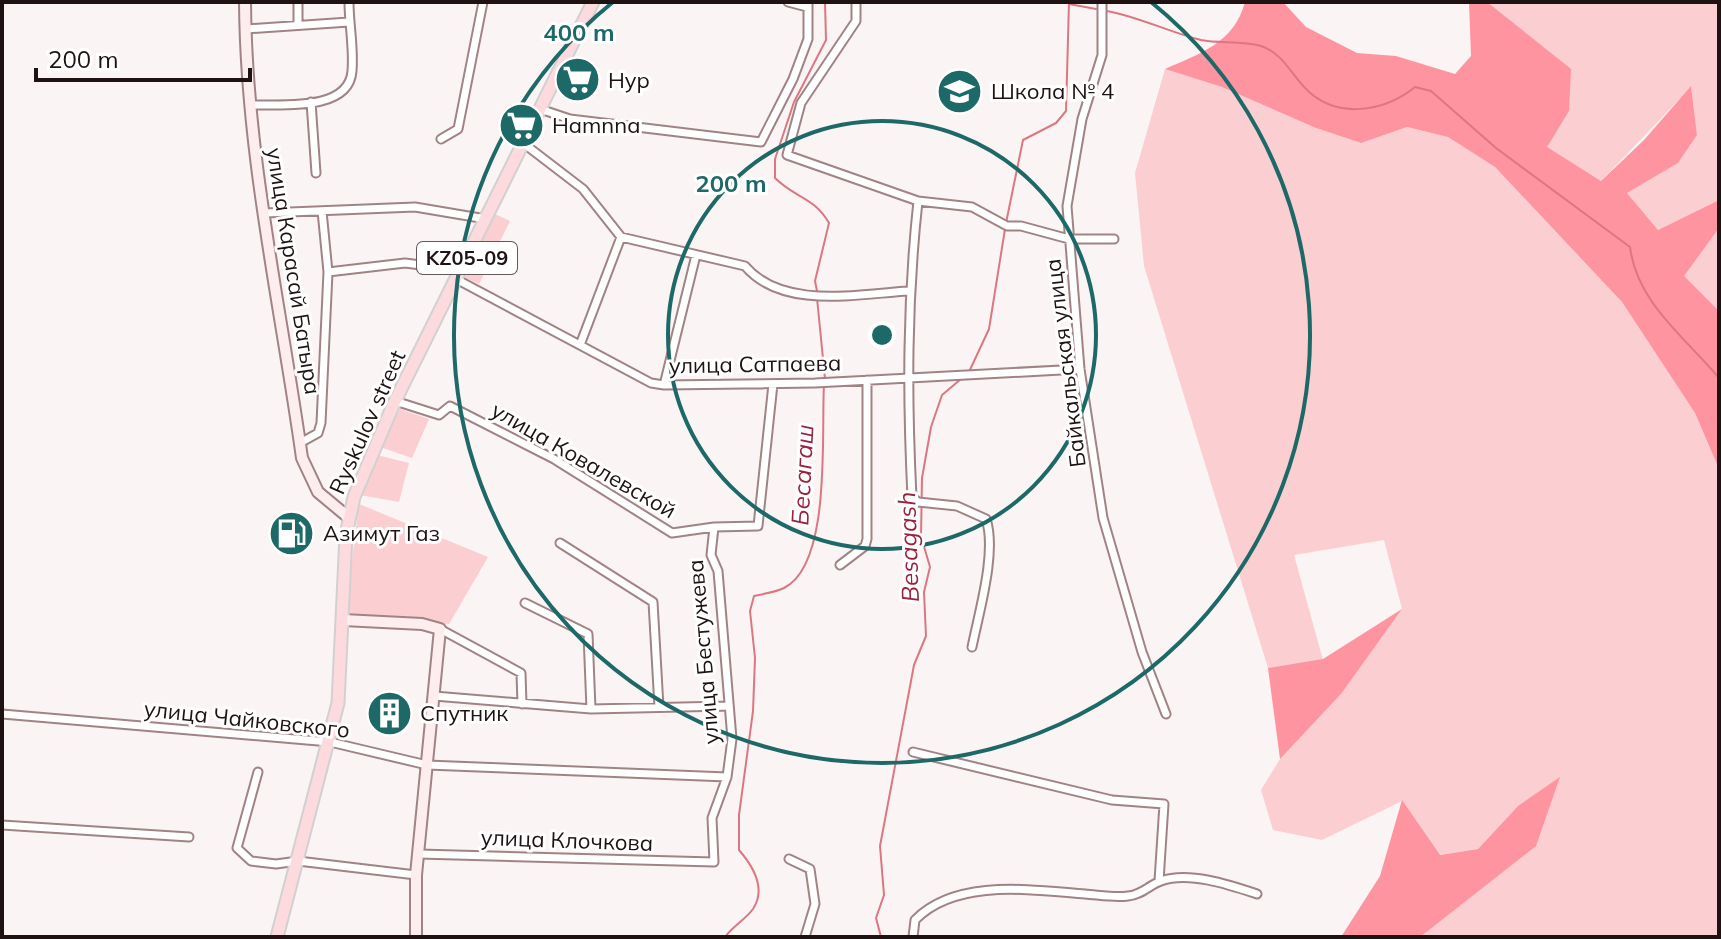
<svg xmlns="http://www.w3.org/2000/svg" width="1721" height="939" viewBox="0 0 1721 939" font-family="Mulish,sans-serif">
<rect width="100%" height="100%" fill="#fbf4f4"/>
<path fill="#fbced1" d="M1487,2h232v198l-61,30 -31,-37 51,-30 19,-28 -6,-48 -90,94 -55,-34 23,-36 -53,-83z
M1165,69l57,18 94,41 45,15 46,-16 41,10 47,30 127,135 73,111 24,56v468h-299l16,-13 82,-118 -40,43 -39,6 -37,-54 -80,39 -49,-10 -12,-40 19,-31 61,-65 61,-85 -18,-69 -90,15 29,105 -55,8 -124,-402 -9,-93z
M495,214l15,7 -31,63 -15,-7z
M1719,228v83l-36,-35z
M400,409l29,10 -17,39 -32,-11z
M377,455l32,8 -10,39 -39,-7z
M359,504l129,53 -39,67 -104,-8z"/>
<path fill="#fd949f" d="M1245,2h38l23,25 51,26 39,3 59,18 16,-18 -2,-54h18l84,67 -2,42 -22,36 54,34 43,-41 47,-54 6,49 -19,28 -51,30 31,37 61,-30v28l-35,48 35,35v158l-24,-56 -73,-111 -127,-135 -47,-30 -41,-10 -46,16 -45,-15 -94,-41 -57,-18c36,-16 69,-26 80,-67z
M1402,609l-61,85 -61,65 -12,-91 55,-9z
M1560,777l-24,69 -116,91h-79l39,-61 22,-76 38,55 38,-6 40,-43z"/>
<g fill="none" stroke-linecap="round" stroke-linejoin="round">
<path stroke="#dc7782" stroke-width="2" d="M1069,4l27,5
M1107,11c32,6 62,21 94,29 19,4 40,0 60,6 25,8 33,36 53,50 31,23 74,13 101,-9l16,4 65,57 134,99c7,56 55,90 89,131
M1006,223l17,-83 33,-17 10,-12 3,-109
M817,291l-2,-10 14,-58c-15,-26 -34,-25 -54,-45v-19l19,-57 32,-62 -1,-38
M817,298l8,81
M969,372l20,-43 16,-100
M725,937c8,-11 21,-18 28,-28 14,-21 -1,-44 -14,-59v-35l14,-104 2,-53 -5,-47 4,-15c9,-2 22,-4 30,-8 48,-24 37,-156 40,-203
M881,937l-5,-19 8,-23 -4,-49 34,-181 12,-29 -2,-44 6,-25 -9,-31 1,-58 9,-51 11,-32 19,-16"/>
<defs>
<path id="street" d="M298,2v23
M788,2l19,5
M856,2v19l-55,82 -14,52 131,46 54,6 35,19h14l48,13h45
M1102,2v53l-20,64 -15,87 13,163 23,149 39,134 24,62
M246,29l103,-7
M311,102l5,71
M250,105c31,-1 99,7 102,-34 2,-23 -3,-47 -3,-69
M540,109l30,10 191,23 32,-63 15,-40v-37
M441,139l17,-10 25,-127
M523,143l60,46 38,48 124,29c37,44 112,28 163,25
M918,201c-11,101 -11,194 -6,296l6,5 39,4 29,13c11,33 -7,93 -14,128
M265,213l150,-6 71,12
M328,272l77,-9 56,7
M456,279l195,104 13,2 151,-2 265,-14
M580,345l41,-108
M664,385l32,-130
M395,401l44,14 11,-9 104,53 118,74 42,-6
M300,443l18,-10 3,-10 7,-151 -6,-61
M560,543l93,59 6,105
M840,565l25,-19 2,-7v-159
M525,603l63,31 3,75
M440,629l81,44 1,31
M434,696l157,13 136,-3
M2,714l328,28 97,23 300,12
M913,752l199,48 52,4 -5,77
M258,772l-21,76 14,13 25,3 22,-3 118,14
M2,825l187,12
M419,854l295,8 -2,-44 15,-41 5,-38 -14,-168 -7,-16 3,-28 44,-1 15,-142
M789,859l21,10 5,35 -10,33
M913,937l2,-17c41,-42 117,-30 170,-26 14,1 30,4 43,2 14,-1 21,-11 33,-15 28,-10 69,4 96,13"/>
<path id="secondary" d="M245,2c1,153 36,305 57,456l16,34 30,25
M343,620l79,4 18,5 -24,246v62"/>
<path id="primary" d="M277,937l61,-234 8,-168 8,-38 41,-96 198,-399"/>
</defs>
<use href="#street" stroke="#a18385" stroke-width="11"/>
<use href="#secondary" stroke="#a18385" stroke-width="14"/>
<use href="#primary" stroke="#d2d0d0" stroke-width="15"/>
<use href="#street" stroke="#fff" stroke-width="7"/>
<use href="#secondary" stroke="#feedee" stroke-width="10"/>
<use href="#primary" stroke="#fddadd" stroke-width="11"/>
</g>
<g fill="none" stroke="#1c6968" stroke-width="4">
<circle cx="882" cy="335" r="214"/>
<path d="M1151 2A428 428 0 1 1 613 2"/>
</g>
<defs>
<symbol id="supermarket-disc" viewBox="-11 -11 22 22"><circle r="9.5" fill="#1c6968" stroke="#fff"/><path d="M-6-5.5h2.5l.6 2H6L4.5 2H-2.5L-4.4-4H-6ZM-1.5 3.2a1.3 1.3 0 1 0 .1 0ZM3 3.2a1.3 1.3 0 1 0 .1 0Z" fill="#fff"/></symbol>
<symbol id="school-disc" viewBox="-11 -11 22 22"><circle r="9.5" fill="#1c6968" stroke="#fff"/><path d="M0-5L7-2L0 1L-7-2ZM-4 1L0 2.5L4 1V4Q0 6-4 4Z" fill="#fff"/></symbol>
<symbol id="fuel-disc" viewBox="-11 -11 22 22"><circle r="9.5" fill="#1c6968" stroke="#fff"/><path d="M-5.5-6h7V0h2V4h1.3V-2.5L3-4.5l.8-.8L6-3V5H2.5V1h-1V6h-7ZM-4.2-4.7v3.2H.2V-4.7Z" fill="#fff"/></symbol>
<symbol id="building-disc" viewBox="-11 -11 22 22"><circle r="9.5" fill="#1c6968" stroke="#fff"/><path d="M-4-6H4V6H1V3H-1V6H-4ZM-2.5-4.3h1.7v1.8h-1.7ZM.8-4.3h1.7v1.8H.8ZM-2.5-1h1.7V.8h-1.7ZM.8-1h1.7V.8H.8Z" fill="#fff"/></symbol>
</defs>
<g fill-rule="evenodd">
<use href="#supermarket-disc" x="552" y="54" width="51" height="51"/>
<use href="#school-disc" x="934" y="66" width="51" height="51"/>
<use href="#supermarket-disc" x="496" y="100" width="51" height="51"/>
<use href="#fuel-disc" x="266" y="508" width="51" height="51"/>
<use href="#building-disc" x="364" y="688" width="51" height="51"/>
</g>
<g text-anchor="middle" stroke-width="6" stroke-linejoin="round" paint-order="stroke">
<rect fill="#fff" stroke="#62595a" stroke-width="2" x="417" y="242" width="100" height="32" rx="6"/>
<g font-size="20" font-weight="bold" fill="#1e1213">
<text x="467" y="265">KZ05-09</text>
</g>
<g font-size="22" fill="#1e1213" stroke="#fff" text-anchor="start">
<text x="608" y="88">Hyp</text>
<text x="991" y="99">Школа № 4</text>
<text x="552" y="133">Hamnna</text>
<text x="323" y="541">Азимут Газ</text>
<text x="420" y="721">Спутник</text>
</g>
<g font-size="22" fill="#1e1213" stroke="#fff">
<text transform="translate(294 271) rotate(81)" y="8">улица Карасай Батыра</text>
<text transform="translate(1065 363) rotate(-97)" y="8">Байкальская улица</text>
<text transform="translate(755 364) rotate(-1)" y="8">улица Сатпаева</text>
<text transform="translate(367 422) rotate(-66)" y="8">Ryskulov street</text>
<text transform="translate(584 460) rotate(30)" y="8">улица Ковалевской</text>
<text transform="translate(703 652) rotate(-95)" y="8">улица Бестужева</text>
<text transform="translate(247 719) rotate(6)" y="8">улица Чайковского</text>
<text transform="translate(567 840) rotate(2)" y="8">улица Клочкова</text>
</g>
<g font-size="24" font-style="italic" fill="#9b223d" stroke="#fff">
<text transform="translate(803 475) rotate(-87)" y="8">Бесагаш</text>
<text transform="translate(909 547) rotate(-92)" y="8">Besagash</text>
</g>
</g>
<circle cx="882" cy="335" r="12" fill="#1c6968" stroke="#fff" stroke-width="4"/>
<g font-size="24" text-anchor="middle" font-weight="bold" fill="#1c6968" stroke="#fff" stroke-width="6" stroke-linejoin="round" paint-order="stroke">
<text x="579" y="41">400 m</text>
<text x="731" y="192">200 m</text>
</g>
<rect width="1721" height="939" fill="none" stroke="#1e1213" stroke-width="8"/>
<path d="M36 68v12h214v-12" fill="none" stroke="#1e1213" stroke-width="4"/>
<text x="48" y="68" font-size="24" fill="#1e1213" stroke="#ffffff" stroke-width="6" paint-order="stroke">200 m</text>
</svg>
